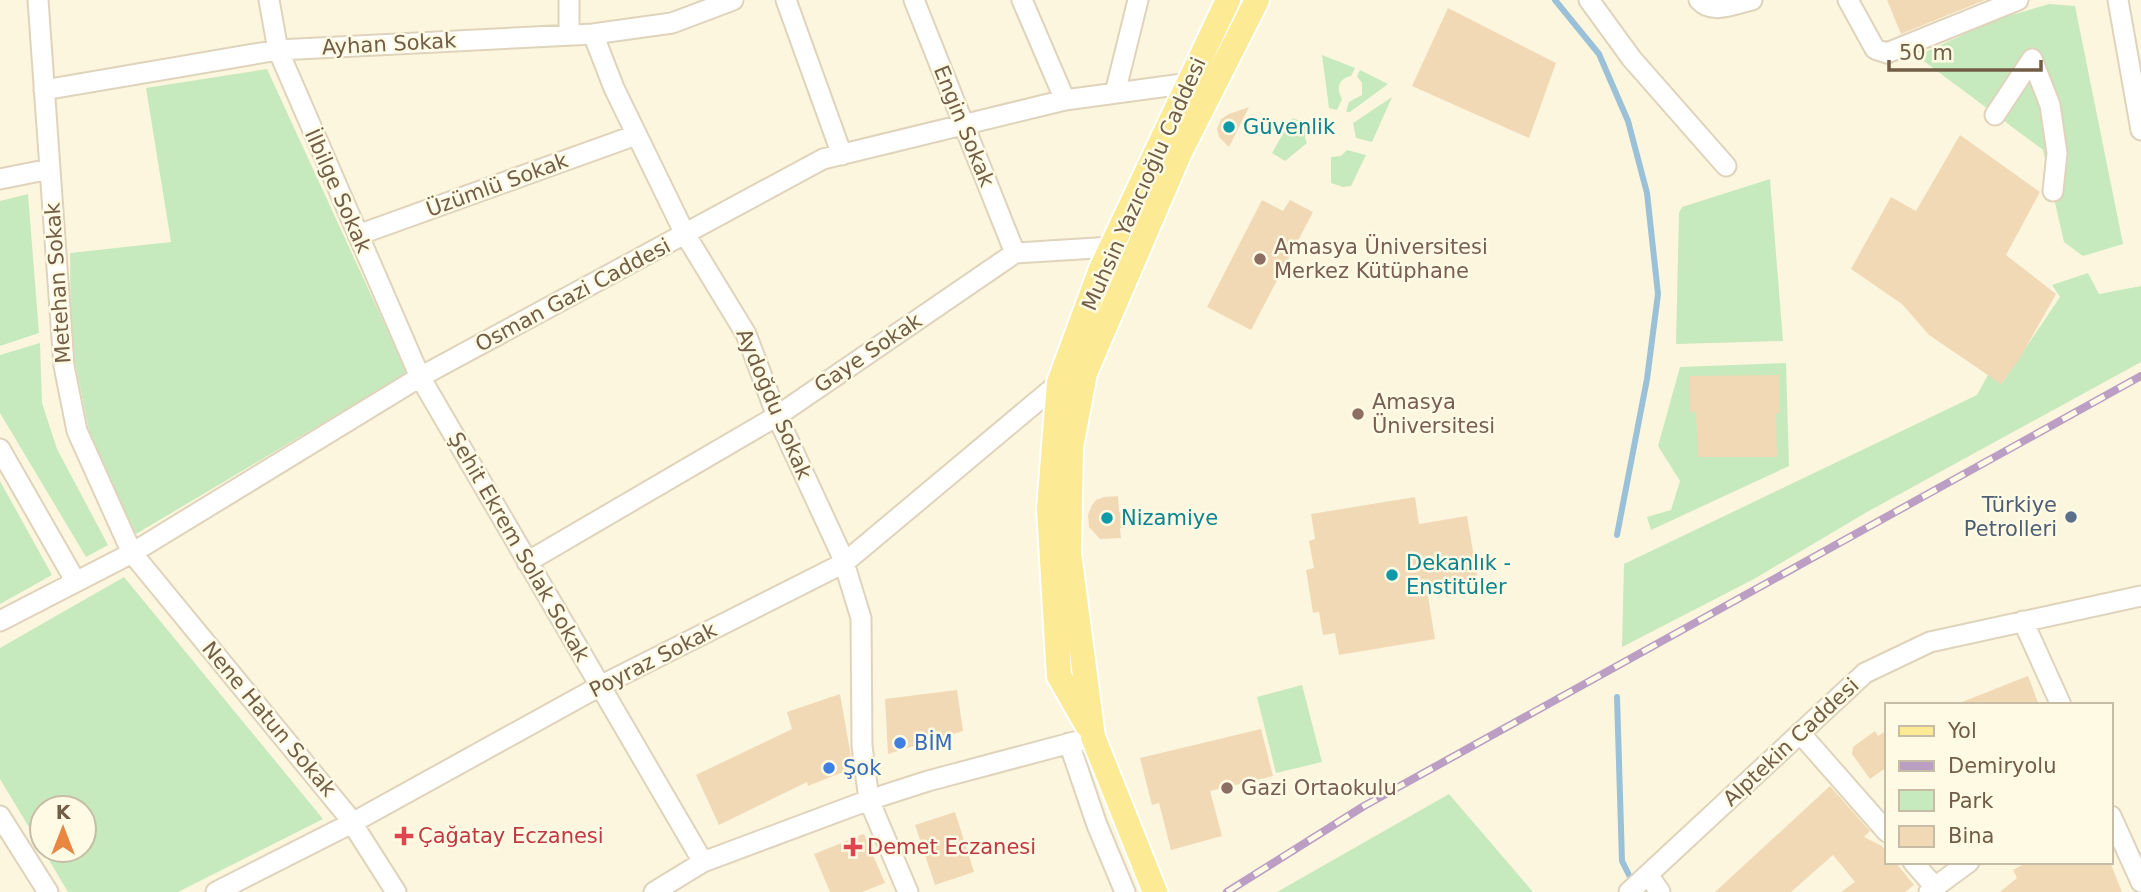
<svg xmlns="http://www.w3.org/2000/svg" width="2141" height="892" viewBox="0 0 2141 892" font-family="'DejaVu Sans',sans-serif">
<rect width="100%" height="100%" fill="#fcf6de"/>
<path fill="#c7e9be" d="M2049,4l26,2 48,238 -40,12 -19,-14 -21,-92 -126,-94 78,-36z
M1322,55l33,13 -4,8c-13,3 -15,12 -9,23l-5,11 -8,-2z
M267,69l140,304 -271,161 -45,-94 -20,-97 -1,-90 101,-11 -25,-154z
M1360,70l28,14 -38,28h-4l3,-10 13,-7v-12l-5,-7z
M1392,97l-20,45 -16,-4 -3,-15z
M1292,118l14,5 -1,15 2,5 -22,18 -13,-8z
M1347,150l19,5 -15,31 -8,1 -12,-4v-26l10,-1z
M1770,179l13,162 -107,3 3,-131 3,-6z
M28,194l11,139 -39,13v-145z
M2088,273l11,21 42,-8v76l-274,150 -113,67 -132,68 2,-83 353,-169 11,-20 14,8 58,-86 -8,-12z
M40,343l2,60 15,46 51,96 -22,12 -86,-144v-58z
M1786,363l3,103 -138,64 -4,-13 24,-7 9,-29 -22,-35 22,-79z
M0,481l52,94 -52,29z
M124,577l199,242 -145,73h-110l-25,-42h41v-42h-42v41l-42,-70v-131z
M1302,685l20,77 -46,11 -19,-76z
M1449,794l84,98h-256z"/>
<g fill="none" stroke-linecap="round" stroke-linejoin="round">
<path stroke="#9ac1d7" stroke-width="6" d="M1555,0l44,54 29,67 19,72 11,101 -11,85 -30,156
M1617,697l5,164 12,24"/>
</g>
<path fill="#f1d9b6" d="M1887,0h98l-84,34z
M1448,8l108,55 -27,75 -117,-52z
M1249,107l-20,40 -10,-10 -2,-8 4,-10 8,-5z
M1960,135l80,57 -34,63 50,39 -36,64 -19,26 -72,-49 -27,-31 -51,-35 40,-72 25,14z
M1262,200l21,11 7,-11 23,12 -62,118 -44,-23z
M1780,375v38h-4l1,44h-79l-2,-45h-6l-1,-36z
M1118,496l1,16h8v15l-7,1 1,10 -21,1 -11,-12 -1,-12 4,-10 4,-5 8,-3z
M1415,497l4,27 48,-8 11,65 -51,9 8,49 -96,16 -4,-22 -12,2 -4,-23 -6,1 -7,-43 8,-2 -5,-27 6,-2 -4,-25z
M2028,676l11,29h-82v-1z
M957,690l6,41 -75,23 -3,-55z
M840,694l13,74 -45,18 -1,-4 -88,43 -23,-50 96,-46 -5,-17z
M1261,729l12,47 -63,15 12,45 -51,14 -12,-47 -7,2 -12,-47z
M1887,730v37l-17,12 -18,-25 1,-7 22,-16 3,5z
M1830,786l40,45 -6,6 18,9 5,7v9h8l19,23 -9,7h-64l14,-10 -22,-27 -42,37h-76z
M955,812l19,60 -39,13 -20,-60z
M864,834l21,49 -23,9h-32l-16,-38z
M2028,862h82l12,30h-122l17,-14 -4,-8z"/>
<g fill="none" stroke-linecap="round" stroke-linejoin="round">
<defs>
<path id="minor" d="M38,0l26,366 13,65 55,122 215,262 49,77
M269,0l9,50 142,327 283,485
M786,0l56,155
M914,0l101,253
M1022,0l43,100
M1589,0l43,59 94,107
M1699,0c13,15 35,4 53,0
M1848,0l27,49 12,4 131,-53
M2118,0l23,130
M593,34l21,54 71,146 61,100 31,82 65,140 19,62 1,128 7,54 39,92
M569,35v-35
M2032,59l18,46 7,48 -4,38
M44,90l234,-40 315,-16 79,-11 61,-23
M1115,93l23,-93
M1995,115l37,-56
M0,179l50,-10
M358,235l278,-100
M0,449l76,133
M527,562l250,-146 238,-163 97,-6
M0,621l132,-68 288,-176 403,-218 242,-59 125,-17
M2023,621l38,84
M1800,733l87,99
M1069,743l28,82 28,67
M0,816l48,76
M2111,816l30,66
M1913,862l22,25 -6,5
M1649,876l11,16
M1935,887l34,-25
M216,892l136,-69 248,-137 244,-123 215,-180
M654,892l49,-30 166,-62 59,-19 165,-44
M1629,892l236,-219 65,-31 211,-46"/>
<path id="major" d="M1087,725l-28,-49 -10,-167 10,-126 42,-114 127,-269
M1155,892l-62,-155 -24,-184 2,-106 14,-74 95,-221 77,-152"/>
</defs>
<use href="#minor" stroke="#e0d3bb" stroke-width="23"/>
<use href="#major" stroke="#fff" stroke-width="28"/>
<use href="#minor" stroke="#fff" stroke-width="19"/>
<use href="#major" stroke="#fcea95" stroke-width="24"/>
<defs>
<path id="rail" d="M1227,892l137,-86 777,-430"/>
</defs>
<use href="#rail" stroke="#ba9ec4" stroke-width="8"/>
<use href="#rail" stroke="#fffae4" stroke-width="5" stroke-dasharray="16" stroke-linecap="butt"/>
</g>
<g fill="#0f9aa8" stroke="#fffae4" stroke-width="2.5">
<circle cx="1229" cy="127" r="7"/>
<circle cx="1107" cy="518" r="7"/>
<circle cx="1392" cy="575" r="7"/>
</g>
<g fill="#8d6e63" stroke="#fffae4" stroke-width="2.5">
<circle cx="1260" cy="259" r="7"/>
<circle cx="1358" cy="414" r="7"/>
<circle cx="1227" cy="788" r="7"/>
</g>
<circle fill="#5c6f8a" stroke="#fffae4" stroke-width="2.5" cx="2071" cy="517" r="7"/>
<g fill="#3f7fe0" stroke="#fffae4" stroke-width="2.5">
<circle cx="900" cy="743" r="7"/>
<circle cx="829" cy="768" r="7"/>
</g>
<g fill="#e0444e" stroke="#fffae4" stroke-width="2.5">
<path d="M400.5 825.5h7v7h7v7h-7v7h-7v-7h-7v-7h7z"/>
<path d="M849.5 836.5h7v7h7v7h-7v7h-7v-7h-7v-7h7z"/>
</g>
<g text-anchor="middle" stroke-width="5" stroke-linejoin="round" paint-order="stroke">
<g font-size="21" fill="#725e47" stroke="#fffae4">
<text transform="translate(389 44) rotate(-3)" y="7">Ayhan Sokak</text>
<text transform="translate(964 126) rotate(68)" y="7">Engin Sokak</text>
<text transform="translate(1144 184) rotate(-66)" y="7">Muhsin Yazıcıoğlu Caddesi</text>
<text transform="translate(497 185) rotate(-20)" y="7">Üzümlü Sokak</text>
<text transform="translate(338 191) rotate(66)" y="7">İlbilge Sokak</text>
<text transform="translate(58 283) rotate(-94)" y="7">Metehan Sokak</text>
<text transform="translate(573 295) rotate(-28)" y="7">Osman Gazi Caddesi</text>
<text transform="translate(868 353) rotate(-34)" y="7">Gaye Sokak</text>
<text transform="translate(774 404) rotate(67)" y="7">Aydoğdu Sokak</text>
<text transform="translate(519 547) rotate(60)" y="7">Şehit Ekrem Solak Sokak</text>
<text transform="translate(653 660) rotate(-27)" y="7">Poyraz Sokak</text>
<text transform="translate(269 719) rotate(50)" y="7">Nene Hatun Sokak</text>
<text transform="translate(1791 742) rotate(-43)" y="7">Alptekin Caddesi</text>
</g>
<g font-size="21" fill="#0d838f" stroke="#fffae4" text-anchor="start">
<text x="1243" y="134">Güvenlik</text>
<text x="1121" y="525">Nizamiye</text>
<text x="1406" y="570">Dekanlık -<tspan x="1406" dy="24">Enstitüler</tspan></text>
</g>
<g font-size="21" fill="#785e54" stroke="#fffae4" text-anchor="start">
<text x="1274" y="254">Amasya Üniversitesi<tspan x="1274" dy="24">Merkez Kütüphane</tspan></text>
<text x="1372" y="409">Amasya<tspan x="1372" dy="24">Üniversitesi</tspan></text>
<text x="1241" y="795">Gazi Ortaokulu</text>
</g>
<g font-size="21" fill="#4e5e75" stroke="#fffae4" text-anchor="end">
<text x="2057" y="512">Türkiye<tspan x="2057" dy="24">Petrolleri</tspan></text>
</g>
<g font-size="21" fill="#366cbe" stroke="#fffae4" text-anchor="start">
<text x="914" y="750">BİM</text>
<text x="843" y="775">Şok</text>
</g>
<g font-size="21" fill="#be3a42" stroke="#fffae4" text-anchor="start">
<text x="418" y="843">Çağatay Eczanesi</text>
<text x="867" y="854">Demet Eczanesi</text>
</g>
</g>
<rect x="1885" y="703" width="228" height="161" fill="#fffae4" stroke="#c7bca5" stroke-width="2"/>
<rect x="1899" y="726" width="35" height="10" fill="#fcea95" stroke="#c7bca5" stroke-width="2"/>
<text x="1948" y="738" font-size="21" fill="#725e47">Yol</text>
<rect x="1899" y="761" width="35" height="10" fill="#ba9ec4" stroke="#c7bca5" stroke-width="2"/>
<text x="1948" y="773" font-size="21" fill="#725e47">Demiryolu</text>
<rect x="1899" y="790" width="35" height="21" fill="#c7e9be" stroke="#c7bca5" stroke-width="2"/>
<text x="1948" y="808" font-size="21" fill="#725e47">Park</text>
<rect x="1899" y="826" width="35" height="21" fill="#f1d9b6" stroke="#c7bca5" stroke-width="2"/>
<text x="1948" y="843" font-size="21" fill="#725e47">Bina</text>
<g transform="translate(63 829)"><circle r="33" fill="#fffae4" stroke="#c7bca5" stroke-width="2"/>
<path d="M0-5L12 26L0 18L-12 26Z" fill="#e88742"/>
<text y="-10" font-size="19" font-weight="bold" text-anchor="middle" fill="#725e47">K</text>
</g>
<path d="M1889 60v10h152v-10" fill="none" stroke="#725e47" stroke-width="3.5"/>
<text x="1899" y="60" font-size="21" fill="#725e47" stroke="#fffae4" stroke-width="5" paint-order="stroke">50 m</text>
</svg>
